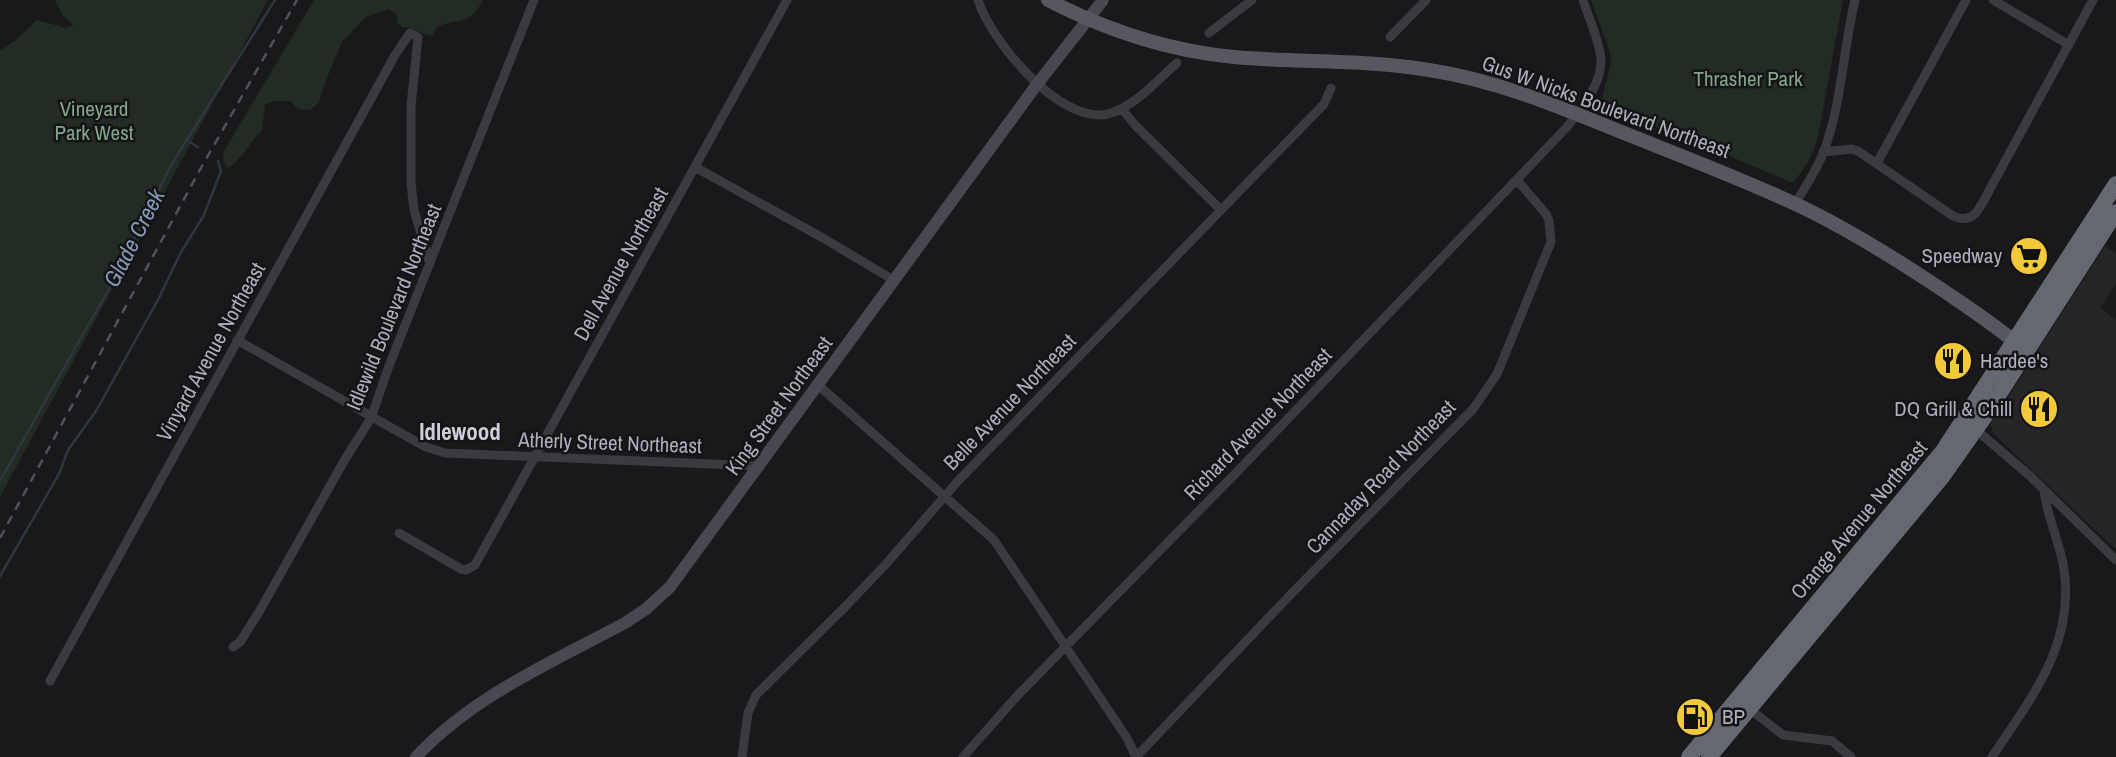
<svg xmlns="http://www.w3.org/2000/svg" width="2116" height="757" viewBox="0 0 2116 757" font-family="'Archivo Narrow',sans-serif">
<rect width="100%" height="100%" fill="#19191b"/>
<path fill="#252528" d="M2105,246l11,8v30l-16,24 16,12v230l-123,-117 -3,-8z"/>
<path fill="#232b25" d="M55,0h213l-268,497v-447l15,-9 22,-21 26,7 2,2 8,-4 -10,-9z
M314,0h169c-14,27 -23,17 -46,27l-4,9c-12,-1 -18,-9 -31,-9l-5,-5v-8l-9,-5 -22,8 -24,25 -16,38 -7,22 -9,8 -12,-1 -8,-8h-14l-11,3 -3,27c-13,11 -22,32 -35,37l-4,-8 1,-9z
M1591,0h252l-25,137c-5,19 -13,31 -25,46l-87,-37 -106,-40 11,-43 -1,-11z"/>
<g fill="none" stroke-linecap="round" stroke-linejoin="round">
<path stroke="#2f363f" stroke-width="2.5" d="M186,140l12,7
M0,481l111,-196 60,-120 104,-165
M0,576l59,-102 9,-24 28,-39 63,-113 21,-44 24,-39 17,-44 -3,-10"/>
<path stroke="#3a3a40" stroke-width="9" d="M978,0c13,41 82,125 130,114 27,-7 49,-34 69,-51
M1993,0l76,45
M1209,33l43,-33
M1390,37l36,-37
M1122,109l13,16 86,85
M1823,152l29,-3 6,2 95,65c22,10 28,-11 37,-27l103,-189
M1877,163l89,-163
M695,167l128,71 72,43
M1795,204c10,-17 22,-34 29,-53 18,-49 19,-101 31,-151
M237,340l160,91 29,16 19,6 314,13
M818,385l176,155 133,198 9,19
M1974,428l56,48 86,84
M399,533l62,36 5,1 9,-5 312,-565
M233,647l7,-5 19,-30 85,-151 27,-43 18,-52 145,-366
M50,681l345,-626 15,-22 8,4 -7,69v77l3,27 16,54
M1747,707l36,28 49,6 19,16
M742,757l6,-44 8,-18 89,-88 41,-43 72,-83 366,-377 7,-16
M963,757l54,-61 217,-221 332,-347c15,-18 36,-44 35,-69 -2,-20 -12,-40 -18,-59
M1136,757l157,-165 180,-183 24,-35 54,-132 -2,-21 -3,-7 -29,-34
M1992,757c39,-59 83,-112 72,-188 -4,-27 -17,-51 -20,-79"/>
<path stroke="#484950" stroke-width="12" d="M416,757c57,-61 136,-95 209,-134l21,-14 24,-22 368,-504 65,-83"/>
<path stroke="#56575f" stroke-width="14" d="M1048,0c58,30 121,51 186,57 65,6 131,2 195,13 72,11 138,40 205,67 59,24 119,46 176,74 46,23 89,50 131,78 28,19 56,37 81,59"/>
<path stroke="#666871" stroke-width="16" d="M1689,757l254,-306 173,-267
M1709,757l233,-280 41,-58 133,-207"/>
<path stroke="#515259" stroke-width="2.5" stroke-dasharray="9 7" stroke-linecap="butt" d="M0,538l202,-372 95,-166"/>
</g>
<defs>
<symbol id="supermarket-disc" viewBox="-11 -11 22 22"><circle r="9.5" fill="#f1c93b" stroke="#141416"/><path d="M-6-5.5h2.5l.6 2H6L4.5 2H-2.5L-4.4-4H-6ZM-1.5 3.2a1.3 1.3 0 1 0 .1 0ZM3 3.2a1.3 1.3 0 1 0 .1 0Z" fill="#111"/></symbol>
<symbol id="restaurant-disc" viewBox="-11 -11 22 22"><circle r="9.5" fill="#f1c93b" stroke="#141416"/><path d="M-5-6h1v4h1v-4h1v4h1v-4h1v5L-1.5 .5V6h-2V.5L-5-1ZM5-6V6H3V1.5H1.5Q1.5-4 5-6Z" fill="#111"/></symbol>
<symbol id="fuel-disc" viewBox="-11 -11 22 22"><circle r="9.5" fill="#f1c93b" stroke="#141416"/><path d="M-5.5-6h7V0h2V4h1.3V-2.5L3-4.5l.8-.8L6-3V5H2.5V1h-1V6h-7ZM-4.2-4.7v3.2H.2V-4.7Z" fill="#111"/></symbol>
</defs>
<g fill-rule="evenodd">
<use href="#supermarket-disc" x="2007" y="234" width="44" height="44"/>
<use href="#restaurant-disc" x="1931" y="339" width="44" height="44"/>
<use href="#restaurant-disc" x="2017" y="387" width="44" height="44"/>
<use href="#fuel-disc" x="1673" y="695" width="44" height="44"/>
</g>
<g text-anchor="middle" stroke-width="5" stroke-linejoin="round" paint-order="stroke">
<g font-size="21" fill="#83a589" stroke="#141416">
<text x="1748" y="86">Thrasher Park</text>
<text x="94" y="116">Vineyard<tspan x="94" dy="24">Park West</tspan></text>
</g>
<g font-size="21" fill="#acaebb" stroke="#141416">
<text transform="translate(1606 107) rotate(20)" y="7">Gus W Nicks Boulevard Northeast</text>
<text transform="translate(621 264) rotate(-61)" y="7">Dell Avenue Northeast</text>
<text transform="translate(394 307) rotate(-68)" y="7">Idlewild Boulevard Northeast</text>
<text transform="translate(211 352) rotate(-61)" y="7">Vinyard Avenue Northeast</text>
<text transform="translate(1010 402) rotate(-46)" y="7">Belle Avenue Northeast</text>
<text transform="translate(779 406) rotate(-54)" y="7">King Street Northeast</text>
<text transform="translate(1258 424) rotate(-46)" y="7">Richard Avenue Northeast</text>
<text transform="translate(610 443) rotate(2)" y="7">Atherly Street Northeast</text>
<text transform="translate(1381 477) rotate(-46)" y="7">Cannaday Road Northeast</text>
<text transform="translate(1859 520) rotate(-50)" y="7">Orange Avenue Northeast</text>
</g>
<g font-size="21" fill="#acaebb" stroke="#141416" text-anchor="end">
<text x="2002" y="263">Speedway</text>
<text x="1980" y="368" text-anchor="start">Hardee's</text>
<text x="2012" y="416">DQ Grill &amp; Chill</text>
<text x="1722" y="724" text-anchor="start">BP</text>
</g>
<g font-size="23" font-style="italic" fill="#8398b5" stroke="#141416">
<text transform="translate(134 238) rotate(-63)" y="8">Glade Creek</text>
</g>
<g font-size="23" font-weight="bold" fill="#cdced7" stroke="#141416">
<text x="460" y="440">Idlewood</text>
</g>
</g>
</svg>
